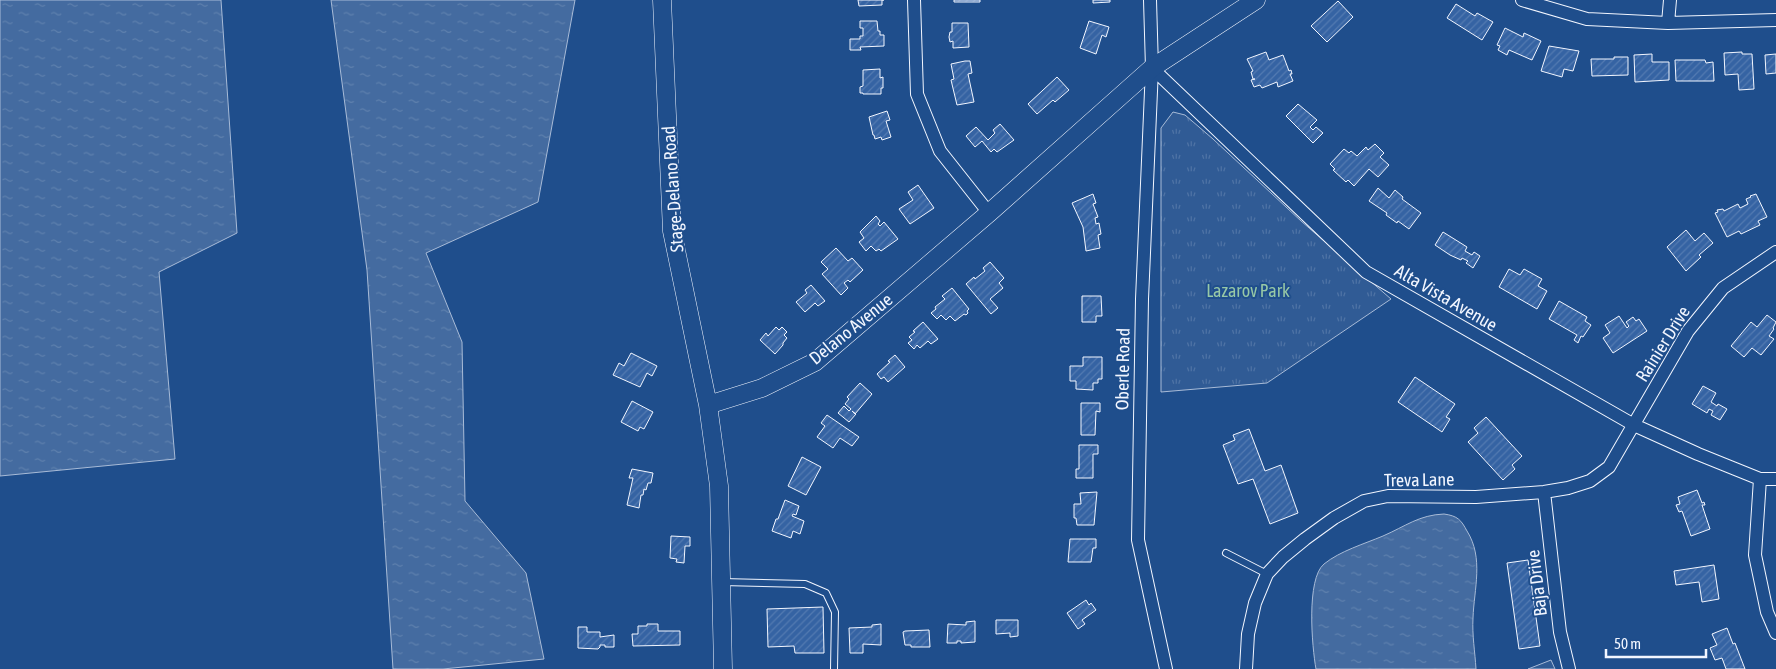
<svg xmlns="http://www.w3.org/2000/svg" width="1776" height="669" viewBox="0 0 1776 669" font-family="'Asap Condensed',sans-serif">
<defs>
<pattern id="park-tufts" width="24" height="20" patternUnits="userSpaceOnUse" patternTransform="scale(1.25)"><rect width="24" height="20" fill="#305b95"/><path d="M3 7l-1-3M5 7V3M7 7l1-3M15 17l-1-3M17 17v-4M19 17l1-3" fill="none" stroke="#4e73a5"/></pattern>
<pattern id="water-ripples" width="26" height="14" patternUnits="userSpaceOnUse" patternTransform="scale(1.25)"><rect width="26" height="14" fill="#446ba0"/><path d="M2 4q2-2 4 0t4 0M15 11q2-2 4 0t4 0" fill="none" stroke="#5f81ae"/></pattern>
<pattern id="building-hatch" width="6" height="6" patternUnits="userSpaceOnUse" patternTransform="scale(1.25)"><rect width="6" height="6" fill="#3563a3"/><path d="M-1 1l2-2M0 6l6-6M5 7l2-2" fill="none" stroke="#537ab1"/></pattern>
</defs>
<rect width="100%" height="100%" fill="#1f4e8c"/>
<path fill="url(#park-tufts)" stroke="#a8bbd7" d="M1173,112l12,3 28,24 88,82 90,78 -124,84 -106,9v-264z"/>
<path fill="#305b95" stroke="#a8bbd7" d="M1551,660l4,9h-27z"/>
<path fill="url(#water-ripples)" stroke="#a8bbd7" d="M0,0h221l16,233 -78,39 16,187 -175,17z
M331,0h244l-37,202 -112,51 36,89 3,159 61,72 18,86 -101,10h-50l-26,-399z
M1444,514c14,2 17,6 23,17 17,27 7,58 6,87 -1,17 2,34 3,51h-160c-4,-22 -10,-90 8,-105 16,-13 40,-20 59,-28 23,-10 36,-21 61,-22z"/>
<path fill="url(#building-hatch)" stroke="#f2f6ff" d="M858,0h26h-2v5l-23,1z
M954,0h26v2h-26z
M1093,0h17v2l-17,1z
M1338,1l15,16 -26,25 -16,-16z
M1456,4l19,12 2,-3 16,9 -11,18 -35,-22z
M860,21h17l1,10h2v4h4v11l-24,1 1,3h-11v-11h10v-3h3v-8h-3z
M1089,21l20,6 -3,10 -4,-2 -6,19 -16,-6z
M952,23h16l1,24 -16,1v-7l-3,1 -1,-5 1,-5h2z
M1505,28l18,9 1,-4 17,8 -9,19 -23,-10 -2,5 -9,-5 2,-4 -3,-1z
M1549,46l30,5 -6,20 -9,-2 -2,8 -21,-6z
M1266,52l3,8 14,-5 6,16 2,-1 1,4h-2l3,7 -15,6 -1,-5 -15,6 -2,-3 -6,2 -3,-7 4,-1h-2l-2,-7 2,-1 -6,-12z
M1742,52v2h10l2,35 -15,1 -1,-16 -13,1 -1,-22z
M1652,54v8h17v18l-34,2 -1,-27z
M1776,54v19l-10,1 -1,-19z
M1614,57h14v18l-36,1 -1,-17h23z
M1675,60h30l1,3 7,-1 1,19h-38z
M965,61h5l2,12 -4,1 6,28 -17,3 -6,-25 3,-1 -3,-15z
M880,69v9l3,-1v11h-2v6h-18v-1h-3v-6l3,-1v-16z
M1057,77l12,13 -14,12 -2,-2 -16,14 -9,-10z
M1298,104l19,16 -7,7 3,3 3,-3 7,6 -10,10 -27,-27z
M887,111l3,9 -4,1 5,16 -9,3 -1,-3 -6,2 -1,-4h-1l-4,-18z
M1000,124l14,16 -17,12 -3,-3 -3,3 -9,-11 -7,6 -9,-11 10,-9 12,13 7,-7 -2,-3z
M1375,144l9,9 -4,4 9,8 -11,12 -9,-8 -15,17 -6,-6 -2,2 -13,-12 2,-1 -5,-5 14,-15 5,4 2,-2 6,5 9,-9 2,3z
M918,185l16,23 -24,16 -11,-15 14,-9 -5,-8z
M1378,188l11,10 6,-8 8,7 -1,2 19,14 -12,16 -11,-8 -1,2 -11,-8 1,-2 -18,-12z
M1093,194l3,9 -3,1 5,13 -3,1 1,6 3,-1 2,11 -3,1 2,13 -14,3 -3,-24 -11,-24z
M1756,194l11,23 -9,4 2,4 -19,9 -2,-3 -12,6 -12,-24 3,-1 -1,-2 6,-1 1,2 14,-7 2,4 8,-4 -2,-5 5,-2 -1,-1z
M876,216l4,5 -2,3 2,2 4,-4 14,17 -17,12 -2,-2 -3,2 -5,-5 -5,5 -7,-9 5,-4 -4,-6z
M1686,230l9,11 9,-8 9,10 -14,12 2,2 -15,14 -19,-24z
M1443,232l24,15 -2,4 7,4 2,-3 6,4 -7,12 -7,-5 2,-2 -6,-3 -1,2 -11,-5 -15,-10z
M836,248l12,13 4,-3 11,12 -13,12 -2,-2 -4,3 4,5 -7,7 -19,-21 6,-5 -7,-7z
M990,262l14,16 -5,5 4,5 -13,11 8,9 -7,6 -25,-30 8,-7 1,2 10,-8 -2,-3z
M1509,269l11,6 4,-6 18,10 -4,7 9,5 -10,18 -38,-22z
M811,285l14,16 -7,5 -3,-3 -10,9 -9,-10 11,-9 -2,-3z
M952,288l17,21 -2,2 1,2 -2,2 -2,-1 -9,7 -5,-5 -4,4 -5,-5 -4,4 -6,-6 5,-4 -1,-2 10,-8 -3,-3z
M1082,296h19l1,20h-6v6h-14z
M1559,301l28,16 -2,4 6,4 -8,12 -2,-1 -3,7 -4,-3 3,-5 -28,-16z
M1767,315l9,7 -3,6 1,1 -5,7 5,3 -13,16 -9,-7 -8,9 -13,-11 20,-24 6,5z
M1619,316l8,12 2,-2 -3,-4 7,-5 3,4 3,-2 8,12 -34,22 -10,-15 7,-5 -5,-8z
M923,322l15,17 -7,5 -3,-3 -8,7 -3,-3 -3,4 -6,-6 4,-3 -3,-3 6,-5 -2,-1z
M776,327l3,3 3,-3 5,5 -3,3 3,3 -4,5v2l-8,9 -15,-14 6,-7 2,3z
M631,353l26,13 -5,10 -5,-3 -7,14 -27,-12 6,-12 5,3z
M895,355l10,12 -17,15 -4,-5 -3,2 -4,-5 13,-12 -2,-1z
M1083,357h19v22h-4v4h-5v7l-17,-1v-8h-6v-15h13z
M1415,377l40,27 -9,13 4,2 -8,13 -44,-30z
M860,383l12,11 -17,20 -3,-3 4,3 -7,8 -11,-9 6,-7 5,5 2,-2 -6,-5 4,-5 -2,-2z
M1703,386l13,7 -5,9 6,4 1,-2 9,5 -7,11 -9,-5 2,-4 -4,-2 -2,4 -15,-9z
M632,401l21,11 -9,17 -4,-2 -2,4 -17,-9z
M1081,403h19v9l-4,-1 -1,24h-14z
M827,415l32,22 -7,9 -12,-8 -7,10 -16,-11 8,-11 -4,-3z
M1486,417l36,39 -10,9 3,4 -12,11 -35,-38 10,-9 -4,-5z
M1249,429l16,42 16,-6 17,48 -28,11 -17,-45 -15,5 -15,-39 12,-5 -2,-5z
M1079,445h19v9h-5v24h-17v-9h3z
M802,457l19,10 -15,28 -18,-9z
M632,469l21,4 -2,10h-3l-2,7 -2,-1 -1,6h-2l-2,13 -12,-3 6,-27h-4z
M1697,490l5,13 2,-1 1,3h-3l8,24 -19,7 -9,-25 -3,1 -3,-7 4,-1 -2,-7z
M1097,492l-3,33h-17l-1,-7h-2v-14h7l-1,-11z
M785,500l14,6 -3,9 -3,-1 -1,2 12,5 -4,13 -7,-3 -2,7 -19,-7 4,-12h2z
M671,536l19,1v9h-5l-1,17 -8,-1 1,-3 -7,-1z
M1070,539h26v9h-3l-2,14h-23z
M1528,560l12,86 -21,3 -12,-86z
M1714,565l5,34 -17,3 -3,-20 -23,3 -2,-14z
M1086,600l3,5 2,-2 5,7 -14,10 3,4 -7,5 -11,-16z
M823,607l1,46h-29l-1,-7 -26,1 -1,-38z
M996,620h22v16l-8,1v-4l-14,1z
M975,621v21l-14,1v-2h-4v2h-10l1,-19 18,1v-3z
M647,624h11v7h22v14l-47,1 -1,-12h6v-8h9z
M881,624v21l-18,-1v9h-13l-1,-25 23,-1v-2z
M578,627h9v5h13v5l14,-2v12h-9v-2h-5v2l-2,2 -20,-1z
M1727,628l6,16 2,-1 10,26h-19l-4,-11 -7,2 -5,-12 7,-3 -5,-11z
M929,630l1,17h-19v-2h-6l-2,-13 2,-1z"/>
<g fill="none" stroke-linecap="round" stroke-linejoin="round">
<defs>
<path id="lane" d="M1226,553l41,21
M722,582l83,2 21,9 9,19 -1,57"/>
<path id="street" d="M914,0l3,94 23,57 49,62
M1150,0l2,68 -10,231 -4,241 28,129
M1522,0l65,19 81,4 108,-3
M1668,23l2,-23
M1152,68l214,204 268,153 64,29 62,25h16
M1760,479l-5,76 12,57 9,21
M1544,492l16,140 9,37
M1246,669l2,-35 7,-31 12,-29 16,-17 22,-18 29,-21 30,-17 24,-5 88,1 68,-5 24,-4 22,-7 19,-14 79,-136 35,-43 53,-36"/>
<path id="secondary" d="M662,0l10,231 36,174 11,81 4,183
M708,405l54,-17 53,-26 174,-149 163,-145 104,-68"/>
</defs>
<use href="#lane" stroke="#f2f6ff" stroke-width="8"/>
<use href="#street" stroke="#f2f6ff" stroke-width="14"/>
<use href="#secondary" stroke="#f2f6ff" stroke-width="19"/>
<use href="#lane" stroke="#1f4e8c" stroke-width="6"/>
<use href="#street" stroke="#1f4e8c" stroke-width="12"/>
<use href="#secondary" stroke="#1f4e8c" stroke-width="18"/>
</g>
<g text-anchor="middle" stroke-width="4" stroke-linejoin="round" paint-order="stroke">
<g font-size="18" fill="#f2f6ff" stroke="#1f4e8c">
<text transform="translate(673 189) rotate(-94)" y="6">Stage-Delano Road</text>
<text transform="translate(1446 298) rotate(30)" y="6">Alta Vista Avenue</text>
<text transform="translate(851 329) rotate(-39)" y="6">Delano Avenue</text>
<text transform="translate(1663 344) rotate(-58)" y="6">Rainier Drive</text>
<text transform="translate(1123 369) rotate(-89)" y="6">Oberle Road</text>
<text transform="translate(1419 480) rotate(-1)" y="6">Treva Lane</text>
<text transform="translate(1537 583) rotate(-97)" y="6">Baja Drive</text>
</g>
<g font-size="18" fill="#97c8a6" stroke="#1f4e8c">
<text x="1248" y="297">Lazarov Park</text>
</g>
</g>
<path d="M1606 649v8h100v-8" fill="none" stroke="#f2f6ff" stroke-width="2.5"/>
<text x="1614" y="649" font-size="15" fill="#f2f6ff" stroke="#1f4e8c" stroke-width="4" paint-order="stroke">50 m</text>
</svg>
